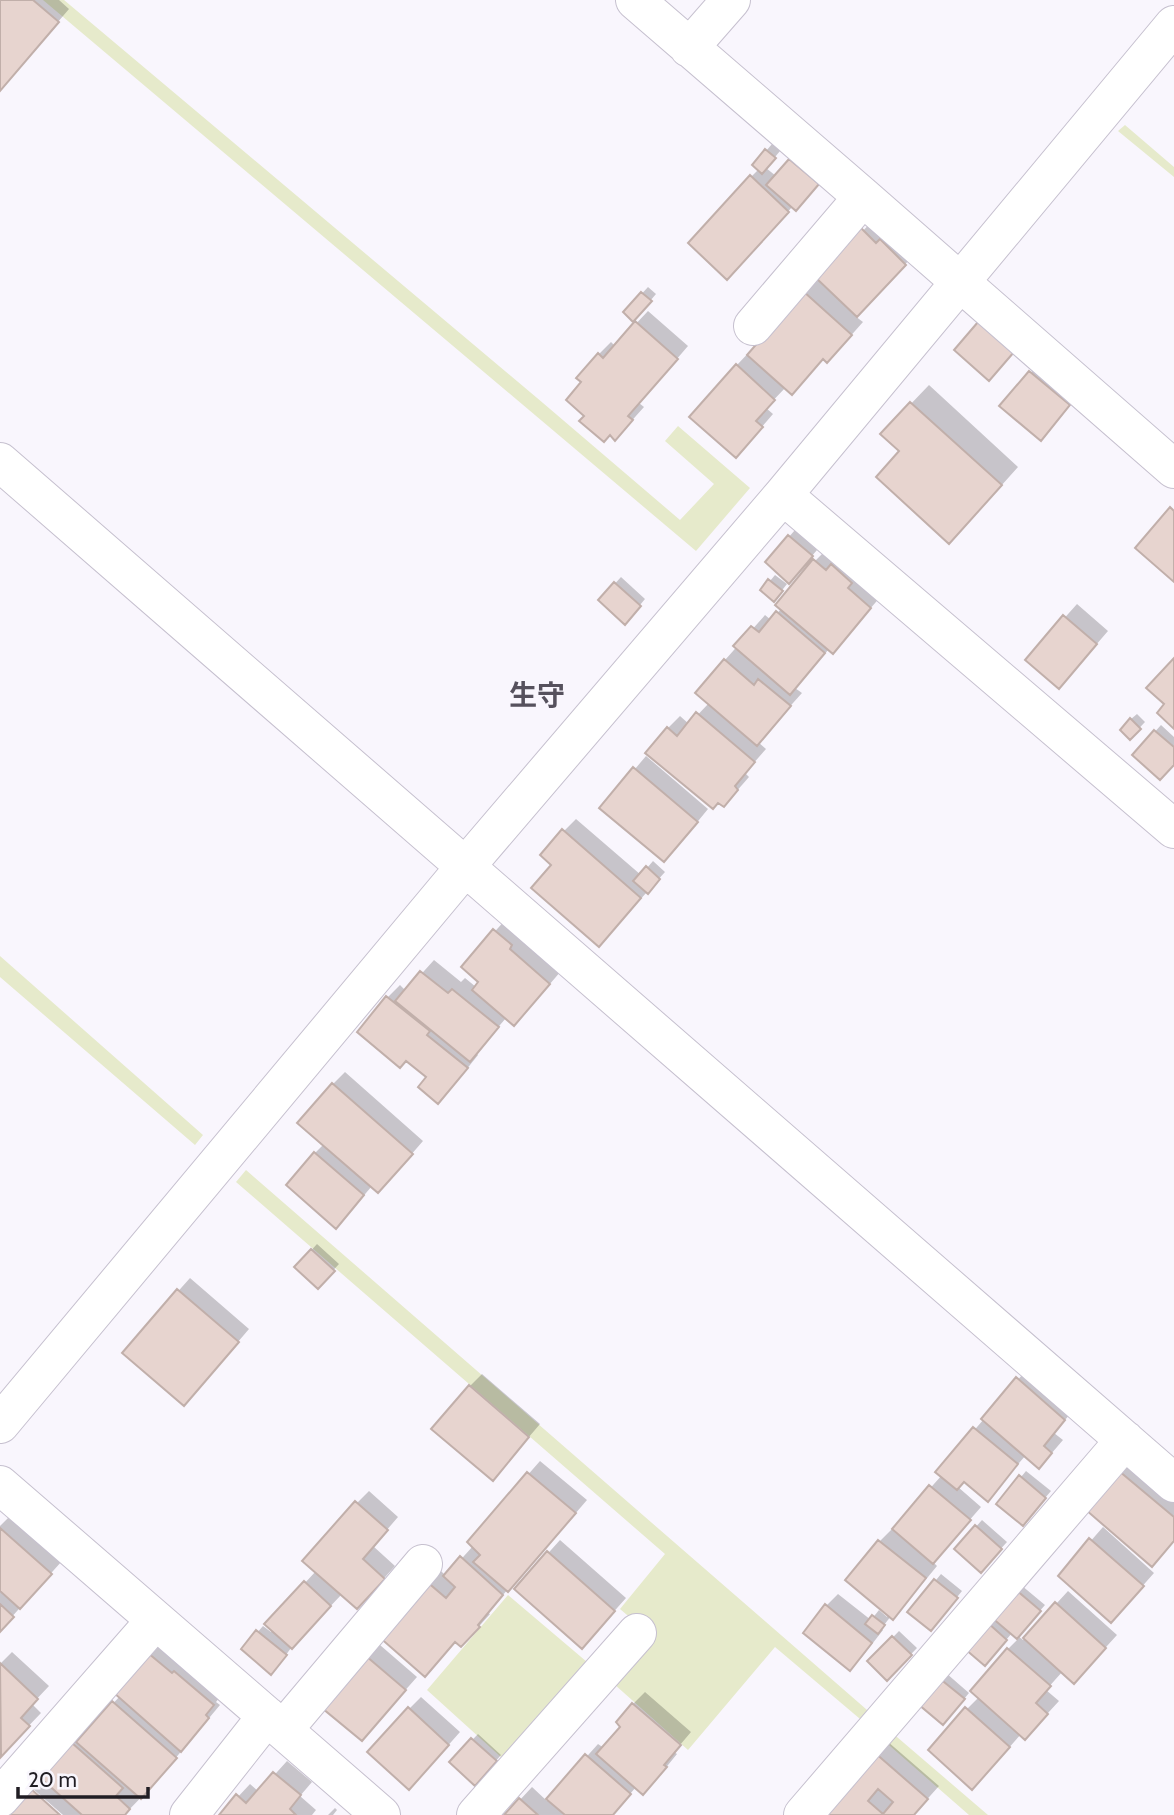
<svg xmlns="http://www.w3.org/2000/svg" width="1174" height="1815" viewBox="0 0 1174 1815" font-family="Cabin,'Noto Sans JP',sans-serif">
<rect width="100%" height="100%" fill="#f9f6fd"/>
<path fill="#e6eacb" d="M43,0h21l479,403 137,117 34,-36 -49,-43 13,-15 72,62 -54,63z
M1125,125l49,42v10l-56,-46z
M0,956l203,179 -8,10 -195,-168z
M246,1170l628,546 -8,8 -91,-77 -87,103 -74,-66 40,-46 -34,-29 45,-55 -429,-372z
M508,1595l79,67 -85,96 -75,-68z
M890,1731l98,84h-19l-87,-76z"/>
<path fill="#0003" d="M0,0h59l10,9 -69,81z
M772,144l8,7 -14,17 10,8 20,-22 28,24 -31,28 -54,60 12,-89 8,-8 -5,-4z
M875,218l42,34 -62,64 8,6 -24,27 -15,8 -38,30 -20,21 7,6 -25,29 -11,-78z
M648,287l8,7 -17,20 -14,-2z
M648,311l40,35 -49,57 5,4 -17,19 -41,-10 -2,-34 15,-28 12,-12 4,4z
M1042,360l39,33 -29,33 -50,-21z
M929,385l89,82 -51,57 -66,-73 -19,-17z
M795,530l22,20 -22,26 -28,-14z
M827,549l55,46 -38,44 -15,10 -34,39 7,5 -44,49 8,7 -21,24 4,4 -14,16 -67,-65 12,-12 9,8 20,-21 16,-43 40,-45 6,5 11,-12 33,-47z
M775,575l12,9 -8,10 -9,-13z
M621,577l24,22 -15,18 -30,-17z
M1077,604l31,27 -37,43 -44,-14z
M1137,714l8,8 -15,16 1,-19z
M1161,725l13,12v26l-40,-8z
M646,756l62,53 -32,39 -74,-40z
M576,819l65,56 12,-14 12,11 -54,60 -57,-68 10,-33z
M507,918l54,53 -35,41 -20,6 -30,35 2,2 -28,35 -22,-13 -21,-18 -47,-27 28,-35 12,-12 6,6 28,-31 27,22 4,-4 11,9 5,-5 -18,-15z
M345,1072l78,69 -33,38 -18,7 -24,28 -33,-61 9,-9 9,-60z
M317,1244l22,20 -21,23 -22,-20z
M190,1278l59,51 -53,62 -72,-39z
M1029,1367l47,40 -22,26 9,7 -12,14 -25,1 -38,44 -24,-19 -6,7 23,20 -48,55 4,4 -32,39 -12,12 -2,-1 -10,13 2,1 -21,27 -12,12 -24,-63 12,-12 33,26 8,-10 8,7 2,-3 -41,-34 32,-39 12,-12 1,1 49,-55 -4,-3z
M482,1374l58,50 -47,55 -23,-93z
M1132,1460l42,35v46l-54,-69z
M540,1461l47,39 -67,78 -12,11 -20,24 2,1 -17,19 -92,3 59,-66 6,6 27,-30 -4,-4z
M1026,1471l25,20 -23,27 -7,-41z
M369,1491l29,26 -25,29 22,20 -26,29 -27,-1 -51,54 -14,19 -34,-18 20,-23 8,6 2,-2 -6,-6 49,-53 41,-68z
M11,1515l51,46 -62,69v-104z
M982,1520l25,22 -21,23 -30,-16z
M1103,1527l51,46 -31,35 -63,-32z
M560,1540l66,58 -33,37 -77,-46z
M941,1574l21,17 -26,32 -26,-11z
M1021,1585l24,20 -27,31 5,4 45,-49 49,44 -31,34 -23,2 -17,19 13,11 -22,24 -16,9 -37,42 -17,-67 12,-12 29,-48 11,-11 -7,-5 -22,26 -23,-10z
M899,1631l18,17 -30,31 -17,-18z
M162,1643l62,49 -8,10 4,3 -67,80 -29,30h-61l-31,-27 41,-44 12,-12 1,1 34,-37 -4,-3z
M380,1645l37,32 -55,62 -37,-32z
M12,1652l37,34 -17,18 9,9 -40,42 -1,-91z
M946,1673l23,20 -20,24 -8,-38z
M645,1692l46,40 -17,20 3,2 -22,27 -19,6 -24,28h-106l26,-28 15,14 51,-57 6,4 19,-21 10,-23z
M421,1697l39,35 -39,44 -12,-67z
M478,1734l23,21 -20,23 -30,-16z
M887,1741l52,45 -26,29h-92z
M287,1761l25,21 -12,14 16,14 -4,5h-91l29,-31 9,8z
M335,1808l2,2 -4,5h-5z"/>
<path fill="#e7d4cf" stroke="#c1afaa" stroke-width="2" fill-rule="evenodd" d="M0,0h33l26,22 -59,69z
M765,149l11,9 -14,16 -10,-9z
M789,159l30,25 -23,27 -30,-26z
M750,175l39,37 -62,68 -39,-37z
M861,228l15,15 4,-4 26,26 -49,52 -42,-40z
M803,291l49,44 -25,28 -4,-4 -31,36 -45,-40z
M641,292l11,9 -19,21 -10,-10z
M635,321l43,38 -50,57 5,4 -18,21 -5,-6 -6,7 -25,-21 5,-5 -18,-16 15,-18 -5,-4 22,-25 5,5z
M978,322l36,30 -25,29 -35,-31z
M736,364l39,36 -19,21 7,6 -27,31 -47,-41z
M1029,371l41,34 -29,36 -42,-35z
M910,402l92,83 -53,59 -73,-67 23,-26 -19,-17z
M1170,507l4,4v71l-39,-34z
M788,535l25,21 -24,28 -24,-22z
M813,559l13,11 5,-6 21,19 -4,5 23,20 -38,46 -58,-49z
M768,579l15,12 -9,11 -14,-12z
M614,582l27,24 -16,19 -27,-25z
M776,611l49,42 -35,42 -57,-49 18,-20 8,6z
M1063,615l34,29 -38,45 -34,-29z
M1174,658v71l-17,-16 7,-9 -18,-16z
M724,659l30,26 4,-6 33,27 -34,40 -62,-53z
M696,712l59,50 -20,24 3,4 -14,17 -6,-4 -5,6 -68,-56 22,-26 10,9z
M1130,718l11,11 -11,11 -10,-10z
M1154,730l20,17v18l-14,15 -28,-25z
M633,767l65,55 -34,40 -65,-54z
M562,829l79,69 -42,49 -68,-59 20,-23 -11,-10z
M646,866l14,13 -12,15 -15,-13z
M493,929l19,16 -2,4 40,35 -36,42 -42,-36 6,-8 -17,-15z
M420,971l28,22 4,-4 47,38 -29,35 -75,-61z
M386,996l44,35 -3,4 41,33 -30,36 -20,-17 8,-10 -20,-16 -6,7 -43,-36z
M332,1083l81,71 -35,39 -81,-70z
M314,1152l50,43 -28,34 -50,-44z
M311,1249l24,22 -17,18 -24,-22z
M177,1289l62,53 -55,64 -62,-53z
M1016,1377l49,43 -21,26 8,7 -13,16 -58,-50z
M469,1385l60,52 -36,44 -62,-52z
M973,1427l45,37 -30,38 -24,-20 -7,8 -22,-18z
M1119,1471l55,46v24l-22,26 -66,-57z
M527,1472l49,41 -68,79 -35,-30 7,-7 -13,-13z
M1019,1475l27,23 -23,28 -27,-22z
M929,1485l42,35 -38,44 -41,-35z
M355,1501l33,29 -25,29 22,20 -28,30 -55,-48z
M975,1525l27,24 -21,24 -27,-24z
M0,1528l52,46 -32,35 -20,-18z
M1089,1538l55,48 -33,37 -53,-47z
M878,1540l48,38 -33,42 -48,-40z
M547,1551l68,60 -33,38 -68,-60z
M460,1556l43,39 -25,30 2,2 -19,20 -6,-5 -30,35 -47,-41 48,-55 20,17 9,-11 -12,-11z
M934,1579l24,19 -27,33 -24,-19z
M304,1581l27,25 -39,43 -28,-25z
M1015,1589l26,22 -24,28 -26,-22z
M1055,1602l51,46 -32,36 -51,-46z
M0,1604l14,13 -14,15z
M825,1604l47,39 -22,28 -47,-38z
M872,1615l13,10 -7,9 -13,-10z
M988,1623l19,17 -22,26 -20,-17z
M256,1630l31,25 -16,20 -30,-26z
M892,1636l20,19 -25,26 -20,-20z
M1007,1648l44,38 -15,17 12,11 -23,26 -55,-49z
M148,1653l24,20 2,-2 40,34 -8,10 3,3 -28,34 -67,-59z
M366,1656l40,34 -44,51 -40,-33z
M0,1663l38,36 -17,19 9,8 -29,31z
M939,1678l26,21 -22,26 -25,-21z
M112,1701l65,57 -36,41 -65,-57z
M632,1703l49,42 -17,20 3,2 -24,28 -47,-41 24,-27 -4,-5z
M408,1707l41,38 -40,45 -42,-38z
M965,1707l45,40 -38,43 -44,-40z
M471,1738l26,23 -22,25 -26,-24z
M72,1743l51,45 -7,8 14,13 -5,6h-43l-37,-33 -2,3 -6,-7z
M874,1752l54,47 -14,16h-95zM878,1789l15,13 -10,12 -15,-13z
M585,1754l46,40 -18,21h-48l-19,-16z
M273,1772l28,23 -11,14 6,6h-77l17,-21 10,9z
M30,1788l30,27h-55z
M519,1798l19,17h-34z"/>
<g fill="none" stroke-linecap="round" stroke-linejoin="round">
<defs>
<path id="minor" d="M635,0l228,197 311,272
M689,48l42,-48
M753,326l110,-129
M0,462l1174,1021
M783,495l391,334
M0,1424l465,-557 318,-372 391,-470
M0,1485l381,330
M283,1730l140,-166
M0,1798l155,-177
M189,1815l78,-99
M476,1815l161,-182
M803,1815l322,-375"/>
</defs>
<use href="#minor" stroke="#c6c0cf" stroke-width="40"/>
<use href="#minor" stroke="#fff" stroke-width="38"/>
</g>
<g text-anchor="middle" stroke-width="6" stroke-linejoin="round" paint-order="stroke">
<g font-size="28" font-weight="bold" fill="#56515d" stroke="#f9f6fd">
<text x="537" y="705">生守</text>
</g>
</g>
<path d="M18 1787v10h130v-10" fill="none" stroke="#201d23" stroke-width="3.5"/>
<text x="28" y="1787" font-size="21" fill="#201d23" stroke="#f9f6fd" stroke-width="5" paint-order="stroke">20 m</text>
</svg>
